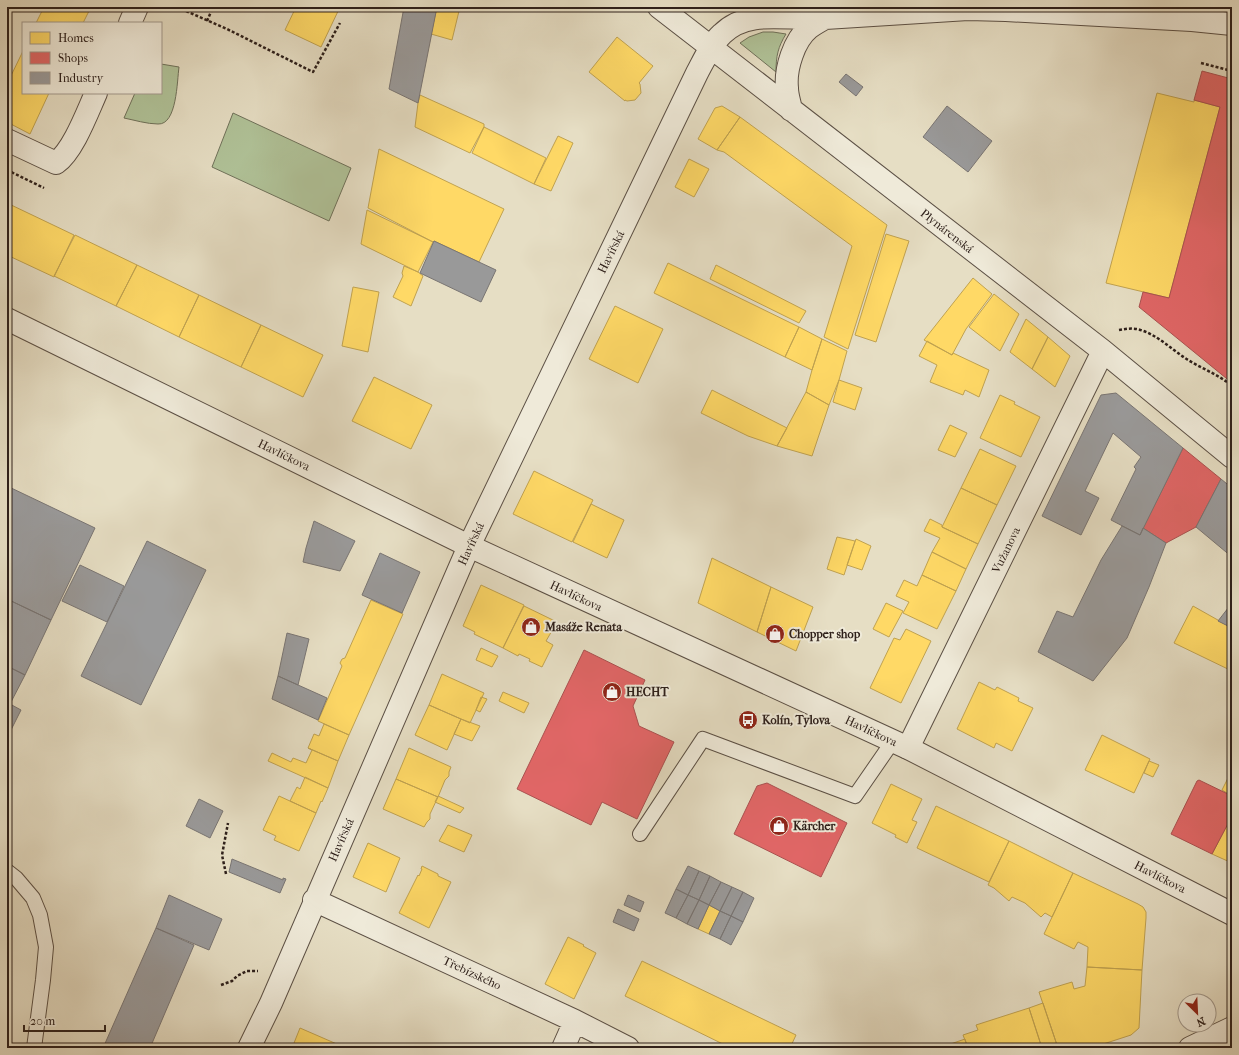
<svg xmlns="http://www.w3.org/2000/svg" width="1239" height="1055" viewBox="0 0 1239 1055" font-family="'IM FELL French Canon',serif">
<rect width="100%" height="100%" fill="#e6dec4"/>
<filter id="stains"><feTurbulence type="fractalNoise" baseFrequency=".005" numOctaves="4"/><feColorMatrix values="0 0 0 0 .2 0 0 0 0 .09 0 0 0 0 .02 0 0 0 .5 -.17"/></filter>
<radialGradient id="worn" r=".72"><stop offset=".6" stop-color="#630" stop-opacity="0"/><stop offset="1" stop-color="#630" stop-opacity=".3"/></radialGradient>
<path fill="#b0c298" stroke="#6f715a" d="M763,32h10l13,2c-8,13 -10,22 -10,38l-36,-29 9,-6z
M161,64l18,3c-2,14 -2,58 -21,57 -11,0 -24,-4 -34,-6l11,-25h26z
M233,113l118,55 -22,53 -117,-54z"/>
<path fill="#ffd966" stroke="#c0a250" d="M44,7h47l-8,16h-47z
M296,7h44l-19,40 -36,-17z
M437,7h17l5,4 -7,29 -21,-6z
M617,37l36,29 -14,17 1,1 1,9 -6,7 -8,1 -2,-1v1l-36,-29z
M23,51v42h26l-19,41 -23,-12v-38z
M1157,93l37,9v-2l26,7 -51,191 -63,-15z
M420,95l64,29v3l-14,26 -55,-26 3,-24z
M722,106l18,11 -23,33 -19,-11 17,-31z
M740,117l147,108 -39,124 -24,-12 28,-91 -128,-94 -7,-2z
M484,127l62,31 -12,26 -62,-31z
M558,136l15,7 -22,48 -17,-7z
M379,149l125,60 -25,53 -45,-21 -1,1 -65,-34z
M689,159l20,10 -15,28 -19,-10z
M7,203l67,32 -20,42 -47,-22z
M367,210l66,32 -15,30 -57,-28z
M886,234l23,7 -33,101 -21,-7z
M75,235l62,30 -21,41 -62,-30z
M668,263l131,64 -14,30 -131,-64z
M137,265l62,30 -20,42 -63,-31z
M716,265l90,46 -7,12 -89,-44z
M404,266l14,6 5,4 -12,30 -18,-9 10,-21 -1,-3z
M973,278l19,16 -26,35 -14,26 -28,-15z
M353,287l26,5 -11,60 -26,-6z
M994,294l25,20 -19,37 -31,-24z
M199,295l62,30 -20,42 -62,-30z
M615,306l48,23 -25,54 -49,-24z
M1026,319l22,18 -16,32 -22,-17z
M261,325l62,30 -20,42 -62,-30z
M799,327l23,12 -10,31 -27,-13z
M1048,337l22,19 -15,31 -23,-18z
M822,339l25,12 -8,29 -10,25 -23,-13 6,-22z
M927,341l25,14 1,-2 36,17 -10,27 -14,-7 -2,5 -33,-13 7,-17 -18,-9z
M374,377l58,28 -21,44 -59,-28z
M839,380l23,8 -7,22 -22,-8z
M712,390l75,38 -10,18 -29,-10 -47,-23z
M806,392l23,13 -17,51 -35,-10z
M1000,395l15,7 -1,2 26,13 -19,40 -41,-19z
M950,425l17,8 -12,24 -17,-7z
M980,449l36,17 -19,39 -36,-17z
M534,471l59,29 -21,42 -59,-28z
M961,488l36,17 -19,39 -36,-17z
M591,504l33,16 -17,38 -34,-16z
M930,519l12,6v2l36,17 -12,25 -34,-17 8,-14 -16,-7z
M837,537l18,4 -11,34 -17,-6z
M856,539l15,7 -9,24 -15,-5z
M932,552l34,17 -10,22 -34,-16z
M712,558l59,29 -14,45 -59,-29z
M922,575l34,16 -19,38 -34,-16 6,-11 -13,-6 8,-16 13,6z
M481,585l43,20 -21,43 -29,-14 1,-2 -12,-6z
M771,587l42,20 -17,44 -39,-19z
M371,600l32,14 -54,121 -31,-14 24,-55 -2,-3 2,-4 3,-1z
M886,603l17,8 -14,26 -16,-8z
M524,606l33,16 -11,19 7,4 -11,22 -13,-6 1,-2 -11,-5 -1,2 -15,-8z
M1193,606l39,22v43l-58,-28z
M906,629l25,12 -30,62 -31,-15 24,-50 6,2z
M481,648l17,8 -6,11 -16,-7z
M442,674l42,19 -14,30 -41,-18z
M979,682l16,8 2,-3 22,11 -1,3 15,7 -21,43 -16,-8 -2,5 -37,-19z
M503,692l26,11 -5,10 -25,-12z
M481,697l6,2 -7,13 -4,-2z
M429,705l32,14 -14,31 -32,-15z
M461,719l19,7 -8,15 -18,-7z
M324,724l25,11 -11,26 -30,-13 6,-14 5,2z
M1102,735l48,24 -16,34 -49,-23z
M308,748l30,13 -10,27 -60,-27 4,-8 19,9 2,-4 13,5 6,-13z
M409,748l42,19 -2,5v4l-4,4 -7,17 -42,-18z
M1149,761l10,4 -6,12 -9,-4z
M1232,770v26l-10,-6z
M305,777l23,11 -6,14 -1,-1 -5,12 -26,-12 7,-14 3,2z
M396,779l42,18 -8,17v5l-3,3 -3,5 -41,-18z
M891,784l31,15 -10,21 5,2 -10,21 -12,-6 1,-2 -24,-12z
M279,796l37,17 -17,38 -25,-11 2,-4 -13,-6z
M438,796l26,12 -4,5 -25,-11z
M936,806l73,35 -20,41 -72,-34z
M1232,816v47l-20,-9z
M448,825l24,10 -8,17 -25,-11z
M1009,841l64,32 -21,44 -7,-4 -4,4 -16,-14 -13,-6 -3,4 -15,-13 -6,-3z
M368,843l32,15 -14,34 -33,-15z
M422,866l16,8v2l13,6 -22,46 -30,-15 19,-38 1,1 3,-7h-1z
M1073,873l65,31 5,3 3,5v6l-4,52 -55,-3 1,-20 -10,-5 -4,7 -30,-15z
M709,905l11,6 -11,23 -11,-5z
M568,937l16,8 -1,1 13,7 -22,46 -29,-15z
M642,961l154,74 -6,13h-59l-106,-52z
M1087,967l55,3 -3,58 -8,7 -40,13h-33l-19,-56 33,-10 2,7 11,-3z
M1043,1003l15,45h-16l-13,-40z
M1029,1008l13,40h-74l-5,-13 15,-5 -2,-5z
M300,1028l46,20h-54z
M965,1039l3,9h-29z"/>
<path fill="#e06666" stroke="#ab5150" d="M1202,71l30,8v304l-93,-76 4,-15 26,6 51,-191 -26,-7z
M1183,448l38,31 -25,48 -30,16 -23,-15z
M584,650l61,30 -12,26 6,20 35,16 -37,77 -35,-17 -11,23 -74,-36z
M1199,780l33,16v20l-20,38 -41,-20 26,-53z
M767,783l80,40 -26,54 -87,-43 23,-48z"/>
<path fill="#999" stroke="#797573" d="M404,7h33l-19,96 -29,-14z
M846,74l17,13 -7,9 -17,-14z
M947,106l45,35 -24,31 -45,-35z
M434,241l62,29 -15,32 -61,-29z
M1116,393l67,55 -43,87 -29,-15 25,-51 -2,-2 7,-10 -28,-24 -28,58 14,7 -18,37 -39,-19 59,-121z
M1221,479l11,9v69l-36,-30z
M7,486l88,42 -44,92 -44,-21z
M314,521l41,20 -15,30 -37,-9 3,-14z
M1122,526l18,9 3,-7 23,15 -17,44 -22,51 -34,43 -55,-29 19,-41 16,6 28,-57z
M147,541l59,29 -65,135 -60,-29z
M380,553l40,19 -18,41 -40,-18z
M80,565l44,21 -17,36 -45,-21z
M7,599l44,21 -26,55 -18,-9z
M1232,603v25l-14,-7z
M287,633l22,6 -11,46 -20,-9z
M7,666l18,9 -15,29 11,6 -12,24 -2,-1z
M278,676l49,22 -9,22 -46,-21z
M199,799l24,12 -13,27 -24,-12z
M232,859l51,21v-2l3,1 -6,14 -51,-21z
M688,866l11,5 -11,24 -12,-6z
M699,871l11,5 -11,24 -11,-5z
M710,876l11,6 -12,23 -10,-5z
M721,882l11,5 -12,24 -11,-6z
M732,887l11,5 -12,24 -11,-5z
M676,889l12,6 -12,23 -11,-5z
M743,892l11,6 -11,24 -12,-6z
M169,895l53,24 -13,31 -53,-22z
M628,895l16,7 -4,10 -16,-7z
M688,895l11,5 -12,24 -11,-6z
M699,900l10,5 -11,24 -11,-5z
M618,909l21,10 -5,12 -21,-9z
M720,911l11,5 -11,23 -11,-5z
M731,916l12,6 -12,23 -11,-6z
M156,928l38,17 -44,103h-47z"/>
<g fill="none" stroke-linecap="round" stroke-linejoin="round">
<defs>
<path id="service" d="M640,834l63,-95 152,57 38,-55
M7,871l9,7 17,20 7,17 6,32 -3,33 -9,68"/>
<path id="minor" d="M659,7l444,344 129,106
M130,23l7,-16
M791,110c-1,-7 -4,-14 -4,-22 -2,-19 7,-48 22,-60 5,-4 11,-7 16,-10
M7,140l49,23c17,-12 31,-50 40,-70
M908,748l195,-397
M314,900l261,121 53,27
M249,1048l22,-45 198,-457 228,-473c7,-13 14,-29 25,-39 21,-21 51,-17 78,-16 9,0 17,0 25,0l143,-9 38,1 186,10 40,4
M563,1048l12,-27
M1190,1048l42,-20"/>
<path id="tertiary" d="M7,319l462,227 439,202 324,166"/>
</defs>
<use href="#service" stroke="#5c5045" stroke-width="16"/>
<use href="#minor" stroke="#5c5045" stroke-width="24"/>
<use href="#tertiary" stroke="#5c5045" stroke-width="24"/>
<path stroke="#2e201b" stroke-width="2.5" stroke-dasharray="3 2" stroke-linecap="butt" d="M177,7l50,22 86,43 27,-49
M207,21l6,-14
M1201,63l31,8
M7,170l37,18
M1119,330c6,-1 12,-2 18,-1 18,4 33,19 48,29 15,10 33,16 47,28
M226,874l-4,-19 6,-32
M221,985l11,-4 5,-5 10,-5h11"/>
<use href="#service" stroke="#efead9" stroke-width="14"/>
<use href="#minor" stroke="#efead9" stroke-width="22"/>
<use href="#tertiary" stroke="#efead9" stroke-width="22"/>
</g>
<defs>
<symbol id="shop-disc" viewBox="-11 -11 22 22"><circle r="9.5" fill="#8f2418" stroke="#efead9"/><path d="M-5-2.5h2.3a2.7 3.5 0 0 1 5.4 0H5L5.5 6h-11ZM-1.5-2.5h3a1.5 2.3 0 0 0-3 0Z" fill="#fff"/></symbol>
<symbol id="bus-disc" viewBox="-11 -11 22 22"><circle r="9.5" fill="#8f2418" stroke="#efead9"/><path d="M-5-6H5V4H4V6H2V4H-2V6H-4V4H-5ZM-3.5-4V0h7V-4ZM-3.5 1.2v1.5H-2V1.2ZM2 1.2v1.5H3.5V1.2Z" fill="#fff"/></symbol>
</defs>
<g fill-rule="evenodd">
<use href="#shop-disc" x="520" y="616" width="22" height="22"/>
<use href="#shop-disc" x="764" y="623" width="22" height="22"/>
<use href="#shop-disc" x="601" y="681" width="22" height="22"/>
<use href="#bus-disc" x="737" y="709" width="22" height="22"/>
<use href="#shop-disc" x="768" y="815" width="22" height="22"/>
</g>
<g text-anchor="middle" stroke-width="4" stroke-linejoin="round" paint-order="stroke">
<g font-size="12" fill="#2e201b" stroke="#efead9">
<text transform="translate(947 231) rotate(38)" y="4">Plynárenská</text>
<text transform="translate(611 252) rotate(-64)" y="4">Havířská</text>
<text transform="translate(284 455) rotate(26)" y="4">Havlíčkova</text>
<text transform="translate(471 544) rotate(-65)" y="4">Havířská</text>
<text transform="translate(1006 550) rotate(-64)" y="4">Vužanova</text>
<text transform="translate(576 596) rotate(25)" y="4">Havlíčkova</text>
<text transform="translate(871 731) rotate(25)" y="4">Havlíčkova</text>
<text transform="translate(341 840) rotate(-66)" y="4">Havířská</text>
<text transform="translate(1160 877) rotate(27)" y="4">Havlíčkova</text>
<text transform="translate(472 973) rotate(25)" y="4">Třebízského</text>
</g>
<g font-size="12" font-weight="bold" fill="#2e201b" stroke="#efead9" text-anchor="start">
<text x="545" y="631">Masáže Renata</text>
<text x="789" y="638">Chopper shop</text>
<text x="626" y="696">HECHT</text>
<text x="762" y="724">Kolín, Tylova</text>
<text x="793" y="830">Kärcher</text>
</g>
</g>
<rect width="1239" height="1055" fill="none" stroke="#e6dec4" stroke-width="24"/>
<rect x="8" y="8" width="1223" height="1039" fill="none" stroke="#2e201b" stroke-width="2"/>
<rect x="12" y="12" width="1215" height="1031" fill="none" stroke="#2e201b"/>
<rect x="22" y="22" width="140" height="72" fill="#efead9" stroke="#a2998d"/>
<rect x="30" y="32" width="20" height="12" fill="#ffd966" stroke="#a2998d"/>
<text x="58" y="42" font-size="12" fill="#2e201b">Homes</text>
<rect x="30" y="52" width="20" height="12" fill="#e06666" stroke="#a2998d"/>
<text x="58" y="62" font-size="12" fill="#2e201b">Shops</text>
<rect x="30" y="72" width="20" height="12" fill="#999999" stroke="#a2998d"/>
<text x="58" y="82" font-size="12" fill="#2e201b">Industry</text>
<g transform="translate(1197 1013) rotate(156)"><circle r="19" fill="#efead9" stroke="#a2998d"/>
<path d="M0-3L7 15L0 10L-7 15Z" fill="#8f2418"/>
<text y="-6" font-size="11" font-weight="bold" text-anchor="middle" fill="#2e201b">N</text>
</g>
<path d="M24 1025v6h81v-6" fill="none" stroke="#2e201b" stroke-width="2"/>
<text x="30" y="1025" font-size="12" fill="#2e201b" stroke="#efead9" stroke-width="3" paint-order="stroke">20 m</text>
<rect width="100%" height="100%" filter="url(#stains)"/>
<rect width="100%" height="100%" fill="url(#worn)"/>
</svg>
